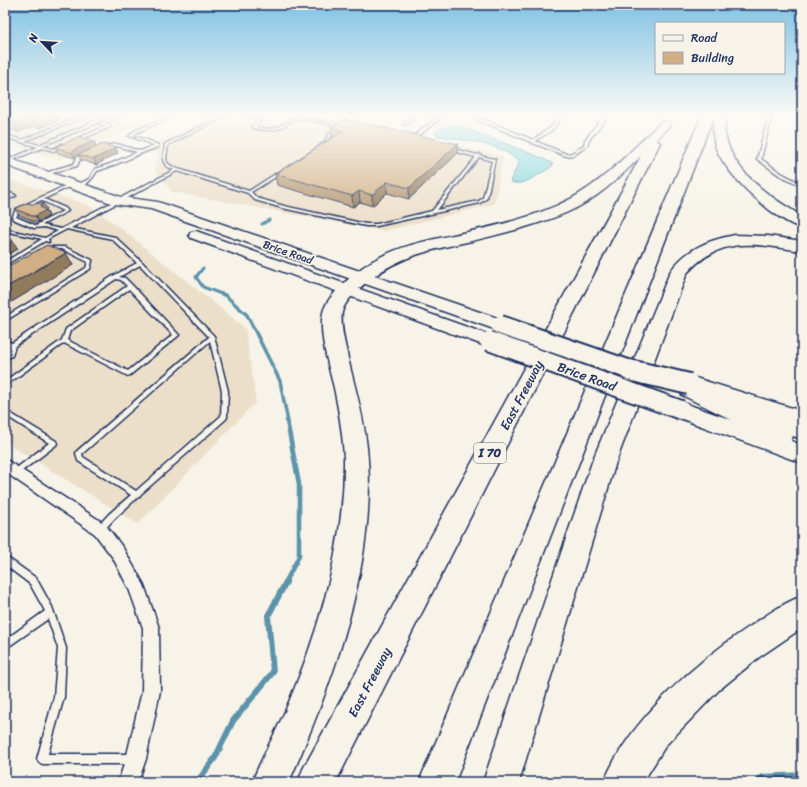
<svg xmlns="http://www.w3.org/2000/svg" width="807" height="787" viewBox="0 0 807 787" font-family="Sriracha,sans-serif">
<rect width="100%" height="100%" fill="#f7f3e8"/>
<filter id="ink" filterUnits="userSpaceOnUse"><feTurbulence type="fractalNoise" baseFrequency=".025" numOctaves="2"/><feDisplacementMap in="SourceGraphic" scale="8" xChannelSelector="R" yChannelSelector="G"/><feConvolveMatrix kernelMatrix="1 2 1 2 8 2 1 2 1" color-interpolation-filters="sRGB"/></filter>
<g filter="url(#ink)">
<path fill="#ecdfca" d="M5,115h156l-102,45 -54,-17z
M214,115h106l183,41 -8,48 -111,27 -212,-39 -17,-22 3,-17 -14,-5z
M5,178l83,27 34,24 123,99 11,74 -118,122 -133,-82z"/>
<path fill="#85d6df" stroke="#5b93ab" d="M452,125l8,1 82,32 11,6 -3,4c-10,5 -29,21 -40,13l9,-18c-15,-20 -57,-23 -81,-27l-3,-3 5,-4z"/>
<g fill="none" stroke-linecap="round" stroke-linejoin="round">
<path stroke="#5b93ab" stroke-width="3" d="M262,224l7,-4
M203,268l-7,9 7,10 21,8"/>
<path stroke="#5b93ab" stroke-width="3.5" d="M221,294l4,1 22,20 33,66 8,41"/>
<path stroke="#5b93ab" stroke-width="4.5" d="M285,583l14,-27v-72l-12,-63"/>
<path stroke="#5b93ab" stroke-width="6" d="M197,782l18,-24 18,-37 40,-49 -5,-56 18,-34
M756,782l6,-5 40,-2"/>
<defs>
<path id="service" d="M85,115h4l-64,26 14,4 63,-27 -9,-3h4l11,3 -66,28 11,3 9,-5 3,1 -11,6 -12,-3 -37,15v-2l33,-14 -33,-10v-2l17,5z
M120,115h4l-20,9 6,1v2l-35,15 -3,-1 34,-15 -7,-2z
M171,115h4l-39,18 -3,3 15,4 10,5v2c-21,7 -40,18 -61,24 -5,8 -10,15 -20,16v-2l12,-6 6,-10 15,-5 27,-12 -20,-6 -16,2h-1v-2l17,-2 23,7 14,-5 -8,-4 -17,-6 5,-5z
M224,115h4l-60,30 -2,13 1,5 6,4 5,2 71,22 31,-20h2v2l-31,19 6,6 27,8 82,18h11l55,-13 44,-54 -27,-7v-2h1l27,7 3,-1v2l15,3 -8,39 -7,5 -103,23h-11l-84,-18 -27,-8 -7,-7 -71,-22 -106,57 44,9 27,25 72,74 14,55 -1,26 -1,2 -86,76 -1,2 -2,1 -22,20 -12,13 -3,1 -3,-1 -1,-2 1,-2 12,-13 22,-19 -53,-34 -2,-8 1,-2 132,-114 -69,-72 -21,12 6,1 7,7 46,49 1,1 -1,1 -48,39 -2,1 -64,-33 -59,43v-5l57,-41 4,-11 61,-43 -6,-6 -5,-1 -101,67 -3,10 -7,4v-5l2,-1 2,-8 -4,-2v-4l7,3 101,-67 24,-13 -25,-24 -45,-10 -19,10 1,3 -4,-1 -40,24v-3l37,-23 -37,-8v-2l40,9 13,-7 -14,-4 -10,1 -21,-9 -1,-1 4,-9 55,-26h2v2l-29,14 21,9 3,3 -26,14 19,4 113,-59 -8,-4 -3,-6 2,-16zM479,157l13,4 -9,37 -4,3 -42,9zM41,200l22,11 -25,13 -1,2 -21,-9 3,-6zM129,289l44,46 -45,36 -61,-31 3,-9zM210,341l12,50 -1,25 -85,75 -53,-34 -1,-3z
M246,115h4l9,2 2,3 -5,7c6,1 13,3 19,1 9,-3 15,-9 24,-11l46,9 -2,1c-9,-2 -39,-9 -46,-8 -5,1 -10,5 -14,8 -10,5 -20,3 -30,1l-1,-1 5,-7v-1z
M414,115h4l-12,9h-2v-2z
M440,115h4l-31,25h-2v-2z
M471,115h4l5,3 53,22 17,-12 11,-13h3l-12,15 -17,11 31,13 6,-1 12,-8 1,-5 19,-25h4l-19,25 -2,6 -13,9 -8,1 -33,-13h-2v-1l-53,-22z
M769,115h3l-11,44 20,14 21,11v2l-23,-11 -22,-16z
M337,128l3,1 -9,7 -5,9 -6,2v-2l4,-2 5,-9z
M85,153l3,1 -8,5 -3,7 -19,5 -12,5 -3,-1 13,-6 18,-5 3,-7z
M5,191l10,4 1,1 -11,5v-2l6,-3 -6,-3z
M50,247h15l27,13v1l-2,8 -85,52v-4l81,-49 2,-6 -26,-13h-10l-2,-1z
M5,410l51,31 1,2 -1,2 -38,29 -2,1 -2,-1 -1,-2 1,-2 35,-27 -44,-28z
M5,556l31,22 16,29 14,41 -2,49 -16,57h85l3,2 2,3 -2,3 -3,2h-91l-3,-2 -2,-3 17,-62 4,-49 -10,-29 -43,30v-9l40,-29 -15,-27 -25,-19z"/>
<path id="minor" d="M5,459l100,65 18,24 21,37 15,43 1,63 -14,68 -8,23h-20l8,-23 16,-68 1,-63 -14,-39 -16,-31 -18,-24 -90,-62z"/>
<path id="primary" d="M5,157l116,40 37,5 348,119 3,4 -3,4 -6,2 -6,-2 -343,-120 -37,-5 -109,-39z
M196,231l299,106 3,4 -3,4 -6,2 -6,-2 -292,-107 -2,-3 2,-3z
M689,383l70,31 2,-2 7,-2 34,11v18l-9,-3 -2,5 11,4v18l-128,-47 -3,-6 3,-6 7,-2 51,18 -50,-25 -3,-5 3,-5z"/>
<path id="motorway" d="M702,115h12l-259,667h-36z
M714,115h12c-1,6 -2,13 -1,18 6,39 46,65 77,83v12c-27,-7 -76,-53 -86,-80 -4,-11 -3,-21 -2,-33z
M665,121l4,1 2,2 -15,16 4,3 -324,639h-38l5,-13 338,-613c-22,22 -44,43 -73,56 -30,13 -64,21 -96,29 -47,10 -84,17 -119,54 -5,5 -9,10 -11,17 -2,15 3,31 6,46 7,30 16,59 19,90 12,111 -34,234 -78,334h-37c10,-25 23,-48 34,-73 33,-77 59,-165 58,-250 -1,-24 -5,-47 -10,-71 -5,-21 -17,-58 -10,-79 5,-13 18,-24 29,-34 33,-29 78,-35 119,-44 29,-6 59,-14 86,-26 41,-17 71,-53 103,-83z
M735,235l33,1 34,5v10c-46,-7 -81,-16 -115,22l-71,189 -97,320h-36l109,-320 78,-190c16,-23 38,-32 65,-37z
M689,376l113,35v18l-121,-39 -3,-6 3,-6z
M802,596v32l-44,30 -39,32 -53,55 -23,37h-39c25,-62 93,-121 148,-157 16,-11 32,-22 50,-29z"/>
</defs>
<use href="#service" stroke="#1b2f5e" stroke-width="3"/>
<use href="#minor" stroke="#1b2f5e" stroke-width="3"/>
<use href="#primary" stroke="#1b2f5e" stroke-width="3"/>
<use href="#motorway" stroke="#1b2f5e" stroke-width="3"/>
<use href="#service" fill="#f7f3e8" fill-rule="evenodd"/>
<use href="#minor" fill="#f7f3e8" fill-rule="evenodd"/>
<use href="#primary" fill="#f7f3e8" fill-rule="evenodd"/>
<use href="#motorway" fill="#f7f3e8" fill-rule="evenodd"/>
<defs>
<path id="primary-bridge" d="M500,325l145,50
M489,341l192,69"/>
<path id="motorway-bridge" d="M629,370l60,14"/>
</defs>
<use href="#primary-bridge" stroke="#1b2f5e" stroke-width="22" stroke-linecap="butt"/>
<use href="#motorway-bridge" stroke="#1b2f5e" stroke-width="24" stroke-linecap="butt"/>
<use href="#primary-bridge" stroke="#f7f3e8" stroke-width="18"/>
<use href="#motorway-bridge" stroke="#f7f3e8" stroke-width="20"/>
</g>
<path fill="#b49672" stroke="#1b2f5e" d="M5,115h51l3,5 -19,8 -5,-2 -17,6 -13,-4z
M196,115h15l-5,2z
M331,128l127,16 -1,10 -48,45 -22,-6 -15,13 -12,-4 -7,5 -76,-22 -2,-11 57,-37z
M94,141l2,6 22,6 -22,12 -15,-5 -3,-5 -2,1 -1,2 -17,-5 -3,-6z
M15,209h32l-1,1 3,6 -10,6h-4l-16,-7z"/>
<path fill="#927a5c" stroke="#1b2f5e" d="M40,115h16l3,5 -19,8 -6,-11z
M205,115h6l-5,2z
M29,116l6,10 -17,6 -5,-10z
M94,141l2,6 -20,9 -1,2 -3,-5 2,-3z
M458,144l-1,10 -48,45v-11z
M116,148l2,5 -22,12 -2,-6z
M387,182v11l-15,13v-11z
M359,191l1,11 -7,5 -1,-11z
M43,203l4,6 -2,2 1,-1 3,6 -10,6 -4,-6 5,-9z
M10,237l8,12 -13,7v-17z
M66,253l7,12 -68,41v-18z"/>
<path fill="#d1af84" stroke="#1b2f5e" d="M5,115h35l-6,2 -5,-1 -16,6 -8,-3z
M345,119l113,25 -49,44 -22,-6 -15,13 -13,-4 -7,5 -77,-22 68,-43 -12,-3z
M79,137l15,4 -20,9 -2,3 -17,-6z
M103,144l13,4 -22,11 -16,-4z
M27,203l5,1 11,-1 -3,4 6,3 -11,6h-3l-17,-7z
M5,235l5,2 -5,2z
M47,245l19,8 -61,35v-20z"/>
</g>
<linearGradient id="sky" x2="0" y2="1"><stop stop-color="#80c2e4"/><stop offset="0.51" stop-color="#fbfaf5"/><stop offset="1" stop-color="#fbfaf5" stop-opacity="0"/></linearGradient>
<rect width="807" height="225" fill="url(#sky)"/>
<g text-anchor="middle" stroke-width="3.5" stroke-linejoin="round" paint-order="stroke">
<g font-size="11" fill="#1b2f5e" stroke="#f7f3e8">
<text transform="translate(288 252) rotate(19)" y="4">Brice Road</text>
</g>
<rect fill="#f7f3e8" stroke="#5d6a87" stroke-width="1" x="474" y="443" width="32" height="20" rx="3"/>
<g font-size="12" font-weight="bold" fill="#1b2f5e">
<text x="490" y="457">I 70</text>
</g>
<g font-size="13" fill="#1b2f5e" stroke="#f7f3e8">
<text transform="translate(587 376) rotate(20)" y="5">Brice Road</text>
<text transform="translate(521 395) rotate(-62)" y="5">East Freeway</text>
<text transform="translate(369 682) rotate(-62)" y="5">East Freeway</text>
</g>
</g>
<rect width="807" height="787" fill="none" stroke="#f7f3e8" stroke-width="20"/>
<rect x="10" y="10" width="787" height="767" fill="none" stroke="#1b2f5e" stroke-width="1.5" filter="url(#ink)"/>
<rect x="655" y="22" width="130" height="52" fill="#f7f3e8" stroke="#9fa5b1"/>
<rect x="663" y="35" width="20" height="6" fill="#f7f3e8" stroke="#9fa5b1"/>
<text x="691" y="42" font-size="12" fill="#1b2f5e">Road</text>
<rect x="663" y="52" width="20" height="12" fill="#d1af84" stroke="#9fa5b1"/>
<text x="691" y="62" font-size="12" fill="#1b2f5e">Building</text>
<g transform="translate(42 42) rotate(295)" stroke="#f7f3e8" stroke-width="3" paint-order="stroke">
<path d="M0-3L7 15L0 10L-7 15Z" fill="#1b2f5e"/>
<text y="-6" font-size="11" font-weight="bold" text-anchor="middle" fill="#1b2f5e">N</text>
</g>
</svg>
